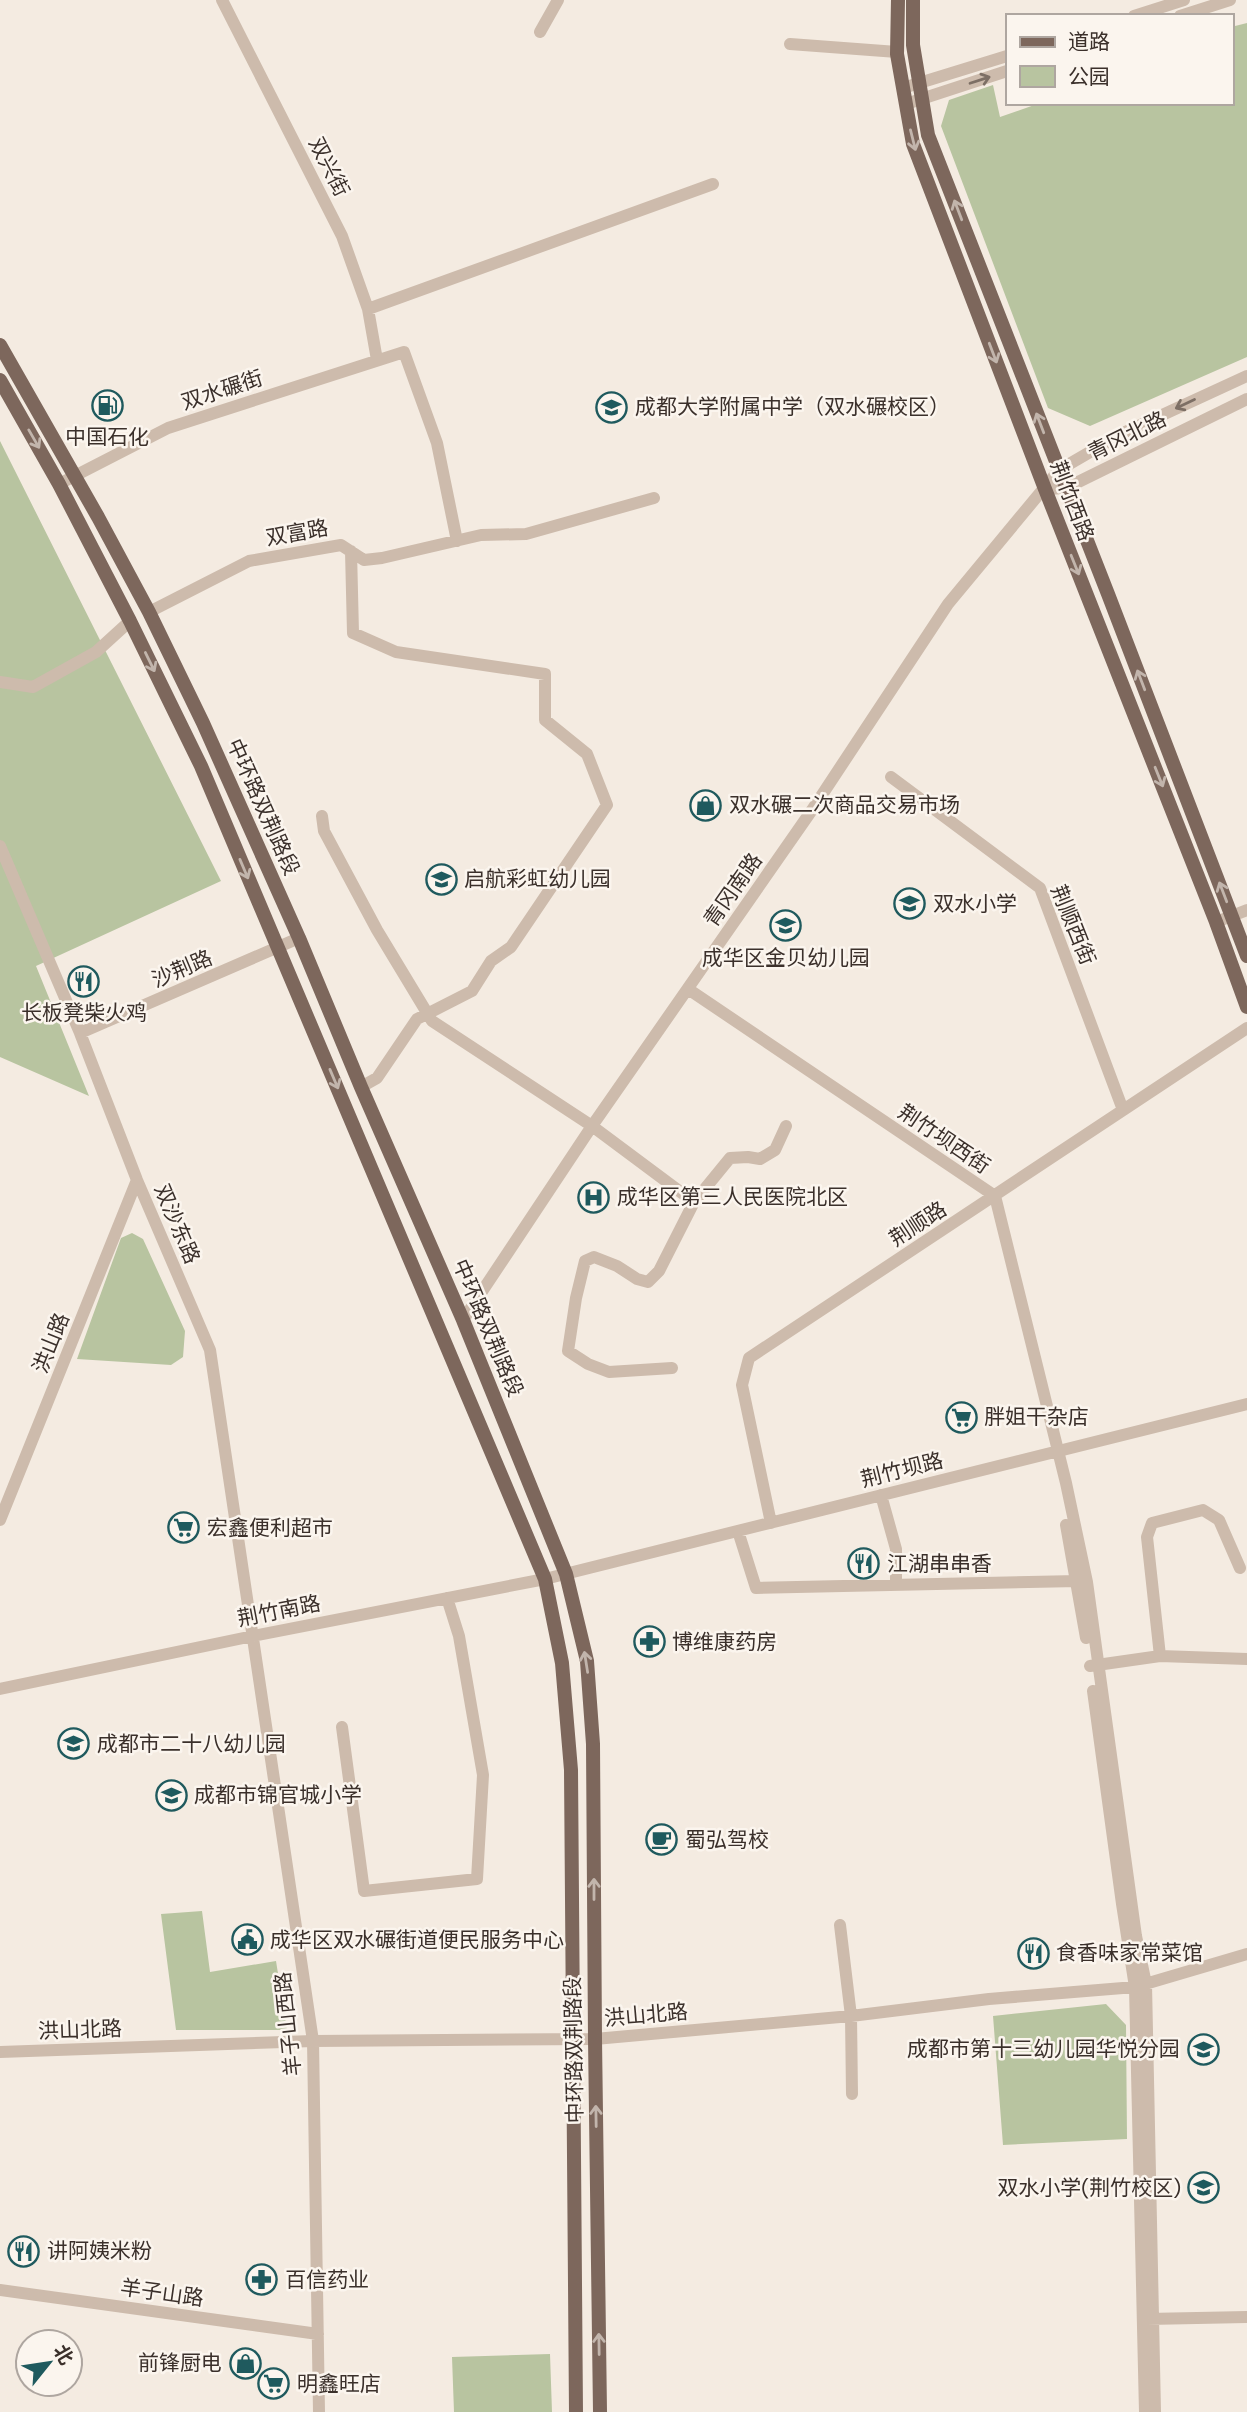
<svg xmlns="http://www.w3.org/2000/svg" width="1247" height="2412" viewBox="0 0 1247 2412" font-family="'DM Sans','Noto Sans SC',sans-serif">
<rect width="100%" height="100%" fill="#f4ebe1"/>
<path fill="#b8c4a0" d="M1247,23v334l-157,69 -42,-18 -107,-282 8,-26 44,-15 7,32 40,-14h191v-76z
M0,441l221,440 -185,85 53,130 -89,-39z
M132,1233l11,6 42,92 -2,26 -12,8 -94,-6 44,-121z
M202,1911l8,61 66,-11 11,69h-111l-15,-116z
M1106,2004l20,21 1,114 -124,6 -10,-129z
M550,2354l2,58h-98l-2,-55z"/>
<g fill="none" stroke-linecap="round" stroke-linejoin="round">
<path stroke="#cdbbac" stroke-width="12" d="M222,0l120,236 26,73 9,51
M1134,16l50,-16
M1180,16l50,-16
M540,32l18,-32
M790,44l107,8
M903,88l104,-32
M906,104l101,-33
M368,309l345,-125
M59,484l109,-56 236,-76 33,91 20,98
M1045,489l21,-1 181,-89
M351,551l2,82 43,19 149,22v46l42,34 20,51 -96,142 -20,14 -19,30 -55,28 -40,59 -16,9
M149,612l100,-51 92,-16 23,15 18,-2 99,-23 45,-1 128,-36
M0,682l33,5 63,-35 34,-31
M891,777l149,111 83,222
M322,816l2,15 53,99 55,91 160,105 102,76
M0,846l80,187 57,147 73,170 103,691 6,371
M1216,922l31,-12
M688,989l307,207 71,287 21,99 49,354 10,48 9,428
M80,1033l219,-95
M463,1320l129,-194 220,-316 136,-206 111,-134 62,-36 126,-58
M672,1368l-63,4 -21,-8 -20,-13 8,-53 9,-37 9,-4 23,9 20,13 11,3 11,-11 35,-69 36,-44 18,-1 12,2 15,-9 11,-24
M881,1495l15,54v36
M0,1520l137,-340
M771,1523l-29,-138 7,-27 498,-330
M1066,1525l20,113
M738,1531l18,57 322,-7
M1160,1656l-13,-119 5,-14 51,-13 16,10 21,48
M1090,1666l70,-10 87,3
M0,1689l253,-53 292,-57 702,-175
M1093,1691l29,213 13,83 10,425
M342,1727l22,164 113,-12 6,-104 -24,-139 -12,-38
M840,1925l11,91 1,78
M0,2052l313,-11 282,-2 256,-23 138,-17 146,-12 112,-33
M0,2290l318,44
M1147,2319l100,-2"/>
<path stroke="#7d675c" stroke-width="14" d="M898,0l-1,54 16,90 132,345 171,433 31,85
M913,0v45l15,90 180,459 139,362
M0,345l98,172 51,95 54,111 96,215 62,149 102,233 103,254 21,87 6,83 2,295 5,373
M0,380l59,104 71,137 71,145 344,813 17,84 9,107 5,642"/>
</g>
<defs><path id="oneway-shaft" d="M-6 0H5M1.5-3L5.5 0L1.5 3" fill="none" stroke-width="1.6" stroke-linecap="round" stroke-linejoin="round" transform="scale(1.75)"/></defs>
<g stroke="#7d6f65">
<use href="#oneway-shaft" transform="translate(980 80) rotate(-18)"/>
<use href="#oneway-shaft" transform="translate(1185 404) rotate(155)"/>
</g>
<g stroke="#c2b5ac">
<use href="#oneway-shaft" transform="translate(913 140) rotate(76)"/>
<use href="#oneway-shaft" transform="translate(958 210) rotate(-111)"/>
<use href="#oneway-shaft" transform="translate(993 353) rotate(69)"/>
<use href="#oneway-shaft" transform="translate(1040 423) rotate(-111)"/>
<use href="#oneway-shaft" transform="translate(34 439) rotate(60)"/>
<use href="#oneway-shaft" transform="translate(1075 565) rotate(68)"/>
<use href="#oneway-shaft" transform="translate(150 662) rotate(64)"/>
<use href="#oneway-shaft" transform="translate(1141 680) rotate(-111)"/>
<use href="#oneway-shaft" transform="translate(1159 777) rotate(68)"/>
<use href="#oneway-shaft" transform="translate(244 869) rotate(67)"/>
<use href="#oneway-shaft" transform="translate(1223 892) rotate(-111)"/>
<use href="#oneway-shaft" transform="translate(334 1079) rotate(67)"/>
<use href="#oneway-shaft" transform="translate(586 1662) rotate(-99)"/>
<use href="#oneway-shaft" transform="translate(594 1889) rotate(-90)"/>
<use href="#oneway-shaft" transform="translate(596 2116) rotate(-91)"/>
<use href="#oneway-shaft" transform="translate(599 2344) rotate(-91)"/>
</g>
<defs>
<symbol id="fuel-ring" viewBox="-11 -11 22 22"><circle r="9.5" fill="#fbf5ee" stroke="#1f5a5e" stroke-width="1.5"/><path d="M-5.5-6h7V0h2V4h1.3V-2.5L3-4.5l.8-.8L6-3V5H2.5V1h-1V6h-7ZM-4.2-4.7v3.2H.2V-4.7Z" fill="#1f5a5e"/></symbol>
<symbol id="school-ring" viewBox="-11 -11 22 22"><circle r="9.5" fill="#fbf5ee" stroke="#1f5a5e" stroke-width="1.5"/><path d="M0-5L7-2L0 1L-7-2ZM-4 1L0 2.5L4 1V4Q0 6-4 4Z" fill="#1f5a5e"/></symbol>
<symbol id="shop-ring" viewBox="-11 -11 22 22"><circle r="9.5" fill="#fbf5ee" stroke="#1f5a5e" stroke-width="1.5"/><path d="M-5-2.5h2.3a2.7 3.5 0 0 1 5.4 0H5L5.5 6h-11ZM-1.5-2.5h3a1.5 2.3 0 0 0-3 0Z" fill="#1f5a5e"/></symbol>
<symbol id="restaurant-ring" viewBox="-11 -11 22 22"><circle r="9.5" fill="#fbf5ee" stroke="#1f5a5e" stroke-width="1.5"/><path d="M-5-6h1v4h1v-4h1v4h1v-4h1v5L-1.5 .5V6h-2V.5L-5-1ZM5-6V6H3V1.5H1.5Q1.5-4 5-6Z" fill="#1f5a5e"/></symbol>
<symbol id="hospital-ring" viewBox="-11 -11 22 22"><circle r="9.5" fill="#fbf5ee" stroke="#1f5a5e" stroke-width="1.5"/><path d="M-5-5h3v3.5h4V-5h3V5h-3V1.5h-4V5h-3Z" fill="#1f5a5e"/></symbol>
<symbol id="supermarket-ring" viewBox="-11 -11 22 22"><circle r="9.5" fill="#fbf5ee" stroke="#1f5a5e" stroke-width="1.5"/><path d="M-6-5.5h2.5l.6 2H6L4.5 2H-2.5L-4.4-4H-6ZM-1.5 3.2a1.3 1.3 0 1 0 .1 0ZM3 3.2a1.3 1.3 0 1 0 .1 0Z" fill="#1f5a5e"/></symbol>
<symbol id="pharmacy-ring" viewBox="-11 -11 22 22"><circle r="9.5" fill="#fbf5ee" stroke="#1f5a5e" stroke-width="1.5"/><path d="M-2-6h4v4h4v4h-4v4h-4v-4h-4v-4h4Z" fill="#1f5a5e"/></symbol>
<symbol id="cafe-ring" viewBox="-11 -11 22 22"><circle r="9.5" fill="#fbf5ee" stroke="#1f5a5e" stroke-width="1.5"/><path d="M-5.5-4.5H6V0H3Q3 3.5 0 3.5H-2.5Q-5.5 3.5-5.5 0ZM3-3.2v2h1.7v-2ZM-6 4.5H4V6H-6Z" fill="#1f5a5e"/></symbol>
<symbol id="civic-ring" viewBox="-11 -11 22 22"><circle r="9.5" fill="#fbf5ee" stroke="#1f5a5e" stroke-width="1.5"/><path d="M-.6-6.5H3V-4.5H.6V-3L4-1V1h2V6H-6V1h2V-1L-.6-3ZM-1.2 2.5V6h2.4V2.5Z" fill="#1f5a5e"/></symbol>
</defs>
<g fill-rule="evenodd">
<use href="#fuel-ring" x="90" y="388" width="35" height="35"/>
<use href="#school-ring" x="594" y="390" width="35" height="35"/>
<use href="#shop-ring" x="688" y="788" width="35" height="35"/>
<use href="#school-ring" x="424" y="862" width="35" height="35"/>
<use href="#school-ring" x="892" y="886" width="35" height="35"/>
<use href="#school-ring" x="768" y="908" width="35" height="35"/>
<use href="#restaurant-ring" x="66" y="964" width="35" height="35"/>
<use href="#hospital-ring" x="576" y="1180" width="35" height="35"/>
<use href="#supermarket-ring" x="944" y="1400" width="35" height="35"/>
<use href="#supermarket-ring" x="166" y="1510" width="35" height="35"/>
<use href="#restaurant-ring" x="846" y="1546" width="35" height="35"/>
<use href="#pharmacy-ring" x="632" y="1624" width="35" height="35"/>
<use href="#school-ring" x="56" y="1726" width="35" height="35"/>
<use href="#school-ring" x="154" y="1778" width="35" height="35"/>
<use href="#cafe-ring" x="644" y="1822" width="35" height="35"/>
<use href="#civic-ring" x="230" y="1922" width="35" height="35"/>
<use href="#restaurant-ring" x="1016" y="1936" width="35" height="35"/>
<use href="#school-ring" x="1186" y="2032" width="35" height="35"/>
<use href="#school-ring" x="1186" y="2170" width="35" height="35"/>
<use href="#restaurant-ring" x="6" y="2234" width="35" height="35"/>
<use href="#pharmacy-ring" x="244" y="2262" width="35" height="35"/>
<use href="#shop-ring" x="228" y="2346" width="35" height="35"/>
<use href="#supermarket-ring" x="256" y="2366" width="35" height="35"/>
</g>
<g text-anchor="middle" stroke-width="5" stroke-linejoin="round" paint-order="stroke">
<g font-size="21" fill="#3b302b" stroke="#fbf5ee">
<text transform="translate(329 167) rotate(63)" y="7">双兴街</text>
<text transform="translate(222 390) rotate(-18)" y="7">双水碾街</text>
<text transform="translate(1127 436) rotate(-26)" y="7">青冈北路</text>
<text transform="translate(1072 501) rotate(69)" y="7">荆竹西路</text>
<text transform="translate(297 533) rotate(-10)" y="7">双富路</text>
<text transform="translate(263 807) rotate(66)" y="7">中环路双荆路段</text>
<text transform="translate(733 890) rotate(-55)" y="7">青冈南路</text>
<text transform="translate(1073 925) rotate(68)" y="7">荆顺西街</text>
<text transform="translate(182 969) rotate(-23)" y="7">沙荆路</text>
<text transform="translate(944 1139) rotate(34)" y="7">荆竹坝西街</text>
<text transform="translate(177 1224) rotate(67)" y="7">双沙东路</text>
<text transform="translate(918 1224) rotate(-33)" y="7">荆顺路</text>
<text transform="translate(488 1328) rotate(67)" y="7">中环路双荆路段</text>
<text transform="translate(51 1343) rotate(-68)" y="7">洪山路</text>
<text transform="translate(902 1470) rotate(-14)" y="7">荆竹坝路</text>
<text transform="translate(279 1611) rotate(-11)" y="7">荆竹南路</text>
<text transform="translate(646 2015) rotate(-5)" y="7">洪山北路</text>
<text transform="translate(288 2024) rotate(-96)" y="7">羊子山西路</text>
<text transform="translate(80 2030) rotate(-2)" y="7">洪山北路</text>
<text transform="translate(574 2050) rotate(-91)" y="7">中环路双荆路段</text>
<text transform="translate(162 2293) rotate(8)" y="7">羊子山路</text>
</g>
<g font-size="21" fill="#3b302b" stroke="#fbf5ee" text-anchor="start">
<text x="635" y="414">成都大学附属中学（双水碾校区）</text>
<text x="107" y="444" text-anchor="middle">中国石化</text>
<text x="729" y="812">双水碾二次商品交易市场</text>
<text x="464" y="886">启航彩虹幼儿园</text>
<text x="933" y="911">双水小学</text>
<text x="786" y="965" text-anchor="middle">成华区金贝幼儿园</text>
<text x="84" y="1020" text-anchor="middle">长板凳柴火鸡</text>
<text x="617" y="1204">成华区第三人民医院北区</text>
<text x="984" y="1424">胖姐干杂店</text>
<text x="207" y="1535">宏鑫便利超市</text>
<text x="887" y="1571">江湖串串香</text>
<text x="672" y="1649">博维康药房</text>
<text x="97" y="1751">成都市二十八幼儿园</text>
<text x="194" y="1802">成都市锦官城小学</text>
<text x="685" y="1847">蜀弘驾校</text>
<text x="270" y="1947">成华区双水碾街道便民服务中心</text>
<text x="1056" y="1960">食香味家常菜馆</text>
<text x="1180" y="2056" text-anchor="end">成都市第十三幼儿园华悦分园</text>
<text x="1181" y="2195" text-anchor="end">双水小学(荆竹校区)</text>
<text x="47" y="2258">讲阿姨米粉</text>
<text x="285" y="2287">百信药业</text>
<text x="222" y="2370" text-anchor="end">前锋厨电</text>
<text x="297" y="2391">明鑫旺店</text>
</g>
</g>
<rect x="1006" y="14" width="228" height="91" fill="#fbf5ee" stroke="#aea6a0" stroke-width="2"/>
<rect x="1020" y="37" width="35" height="10" fill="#7d675c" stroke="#aea6a0" stroke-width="2"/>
<text x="1068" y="49" font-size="21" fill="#3b302b">道路</text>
<rect x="1020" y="66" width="35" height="21" fill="#b8c4a0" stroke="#aea6a0" stroke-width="2"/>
<text x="1068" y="84" font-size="21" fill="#3b302b">公园</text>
<g transform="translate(49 2363) rotate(60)"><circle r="33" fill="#fbf5ee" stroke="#aea6a0" stroke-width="2"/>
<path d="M0-5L12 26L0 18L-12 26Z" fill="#1f5a5e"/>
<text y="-10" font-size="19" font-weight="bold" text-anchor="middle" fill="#3b302b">北</text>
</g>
</svg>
